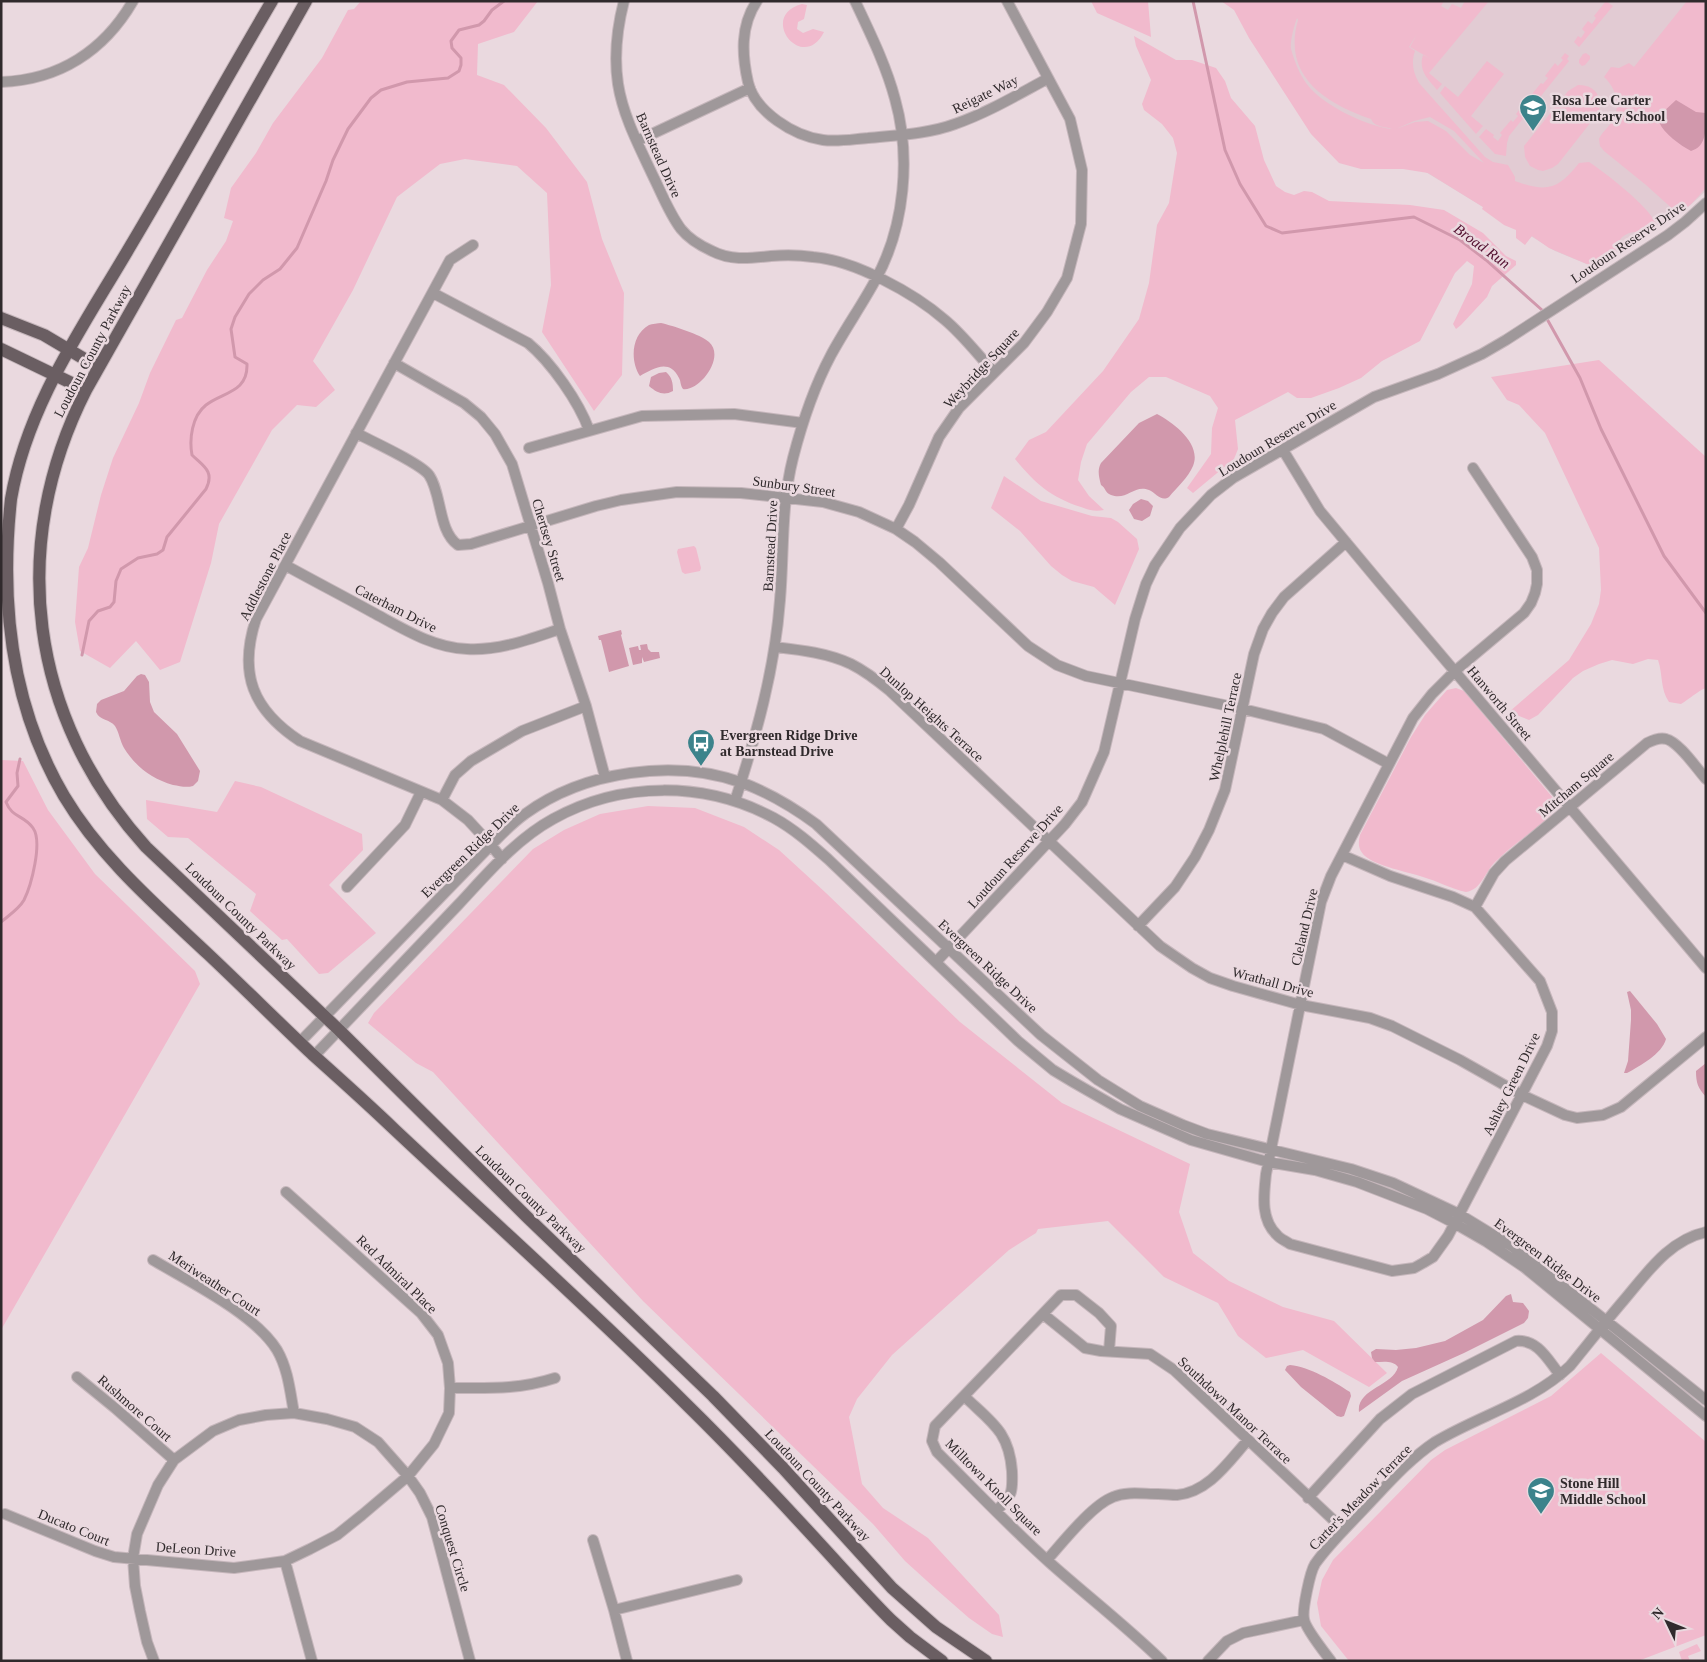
<svg xmlns="http://www.w3.org/2000/svg" width="1707" height="1662" viewBox="0 0 1707 1662" font-family="Georgia,serif">
<rect width="100%" height="100%" fill="#ead9df"/>
<path fill="#e2cbd3" d="M1268,1h438v190l-21,19 -91,57 -39,-16 -262,-160z"/>
<path fill="#f1bacd" fill-rule="evenodd" d="M361,1h177l-24,31 -36,12 -1,31 27,10 42,43 41,54 15,57 22,54 -2,82 -28,36 -52,-79 9,-47 -4,-92 -30,-27 -52,-7 -25,5 -43,33 -44,93 -40,71 22,29 -19,17 -19,-2 -25,25 -53,94 -8,39 -31,99 -20,8 -24,-29 -26,27 -30,-17 -5,-29 4,-55 9,-19 13,-53 12,-37 26,-55 11,-30 26,-53 6,-2 25,-48 19,-29 7,-20 -9,-3 7,-30 25,-35 17,-30 49,-65 26,-48 6,-1z
M1091,1h57l3,36 -54,-24z
M1221,1h223l-3,5 7,4 4,-6 9,4 4,-7h24l-60,72 13,11 -5,6c-9,-11 -19,-19 -14,-35l8,4 -21,-12 7,-13 -8,13 6,4c-4,12 -2,21 4,32l66,74 8,5 15,3 7,12v4c33,12 43,8 64,-18l10,-1c14,9 62,46 66,61 1,3 1,4 0,7 -8,6 -18,-1 -28,4 -9,4 -9,11 -13,19 -3,6 -14,11 -20,14l-45,-19 -17,-12 -7,9 -9,-7v-8l-12,-5 -22,-16 1,-2 -55,-34 -25,-4h-42l-22,-6 -28,-29 -62,-96 -15,-28zM1297,18l1,2c-16,56 27,83 73,99 4,9 14,7 21,10 -22,-2 -60,-20 -77,-36 -12,-10 -20,-29 -24,-44 -1,-8 3,-23 6,-31zM1430,117l24,14 30,32 -14,-8 -24,-24 -18,-10 -13,1 -19,7 18,-8z
M1606,1l7,5 -34,41 -5,-5 4,-6 3,2 4,-6 -3,-3 6,-8 4,3 4,-6 -2,-2z
M1687,1h19v187c-8,8 -18,23 -30,24l-30,-27 -42,-34 -4,-5 -1,-7c3,-7 10,-12 14,-19 8,-15 3,-32 -9,-43l7,-10 8,1 10,-5 5,4z
M802,4l5,1 -3,14 -6,3 -1,7 6,4 10,-4 11,3c-21,42 -67,-16 -22,-28z
M1134,36l42,24h16l24,8 9,13 6,17 24,28 9,34 12,26 9,6 9,3 10,-4 8,1 17,9 81,4 34,5 39,23 23,23 10,5v4l-24,21 -5,11 -26,28 -5,4 -3,-5 19,-40 2,-18 -7,-5 -12,12 -35,68 -38,20 -21,17 -22,10 -28,10h-14l-9,-6 -53,28 3,29 -4,10 -41,34 -6,-5 24,-34 1,-26 6,-20 -8,-12 -44,-19h-17l-18,15 -44,52 -6,18 -3,18 11,16 15,14c-9,2 -15,0 -23,-3 -31,-10 -46,-24 -66,-48l14,-19 17,-8 57,-61 36,-52 10,-36 8,-58 12,-22 8,-50 -4,-15 -11,-14 -18,-14 -2,-6 9,-24 -15,-34z
M1565,53l4,3 -2,3 2,2 -60,75 -2,7 -1,13 -11,-2 -16,-17 7,-8 8,6 -1,2 5,4 4,-6 -2,-2 11,-13 2,2 5,-6 -2,-2 25,-31 2,1 5,-6 -3,-2 10,-13 3,3 5,-6 -2,-2z
M1586,53l4,3v3l-5,6 -3,1 -3,-3v-3l4,-6z
M1487,61l17,13 -33,42 12,10 -7,8 -36,-41 5,-7 13,11z
M1578,85c17,-1 26,13 20,28l-40,51 -6,4 -9,3 -5,-1 -8,-4 -5,-9 -1,-11 44,-55z
M1599,360l107,97v231c-7,2 -18,12 -25,16l-12,-2c-9,-13 -6,-28 -11,-42l-10,-1 -15,5 -21,-4 -13,4 -16,7 -10,7 -35,37 -9,5 -20,-8 60,-52 22,-36 8,-20 2,-14 -2,-42 -54,-115 -26,-28 -12,-5 -16,-23z
M1004,476l37,25 51,15 19,2 7,4 19,17 2,10 -24,56 -21,-18 -22,-6 -10,-6 -11,-9 -31,-35 -29,-23z
M694,546l2,2 5,20 -1,3 -15,3 -3,-2 -5,-20 1,-3z
M1456,688l8,3 89,107c3,9 1,13 -4,20 -18,15 -38,28 -54,44 -10,10 -14,28 -29,30 -14,-3 -29,-11 -43,-15 -15,-5 -47,-11 -58,-21 -7,-7 -7,-12 -5,-21l51,-98 14,-22 22,-25z
M1,760l22,1 25,49 47,64 100,97 5,13 -199,346z
M235,781l26,6 101,47 1,16 -34,35 47,48 -48,40 -9,1 -32,-35 -5,1 -32,-29 6,-17 -68,-56 -20,-1 -21,-18 -1,-19 71,12z
M648,806l47,2 49,19 35,23 47,43 134,129 102,81 128,61 -11,48 14,41 36,28 54,26 51,14 53,52 -18,14 -66,-37 -37,8 -28,-22 -20,-33 -54,-26 -56,-56 -70,8 -2,4 -27,17 -117,105 -35,44 -8,18 13,67 21,24 45,30 71,77 4,22 -11,-3 -23,-16 -32,-28 -32,-29 -32,-37 -230,-223 -210,-229 -17,-9 -48,-40 6,-10 159,-164 31,-19 36,-16z
M1601,1353l105,89v193l-68,26h-289l-28,-35 -4,-23 5,-23 11,-20 98,-100 14,-10 106,-54z
M1697,1644l4,7 -13,5 2,5h-8l-3,-9z"/>
<path fill="#d198ac" d="M1676,100l20,12 10,1c0,15 1,34 -15,38 -11,-6 -27,-17 -32,-29l2,-8z
M661,323c12,3 39,11 48,19 17,15 -10,50 -26,47 -3,-4 -2,-8 -4,-11 -10,-20 -26,-9 -39,-2 -10,-15 -9,-41 9,-51 3,-1 9,-2 12,-2z
M666,372c6,5 7,11 7,19 -9,5 -16,2 -24,-5l2,-9 8,-4z
M1157,414c17,9 45,30 36,52 -5,12 -16,21 -24,31 -8,5 -13,-4 -20,-7 -15,-6 -22,11 -38,5 -6,-2 -5,-7 -10,-10 -2,-8 -4,-15 0,-22l38,-40z
M1141,499l7,2 5,5 -3,10 -8,5 -8,-2 -5,-9 4,-6z
M621,630l1,4 -1,1 8,31 -20,6 -8,-32h-2l-1,-4z
M647,644l1,5 3,3h8l1,6 -16,4 -2,-5v6l-9,2 -4,-17 9,-2 1,4h2l-1,-5z
M141,674l4,1 4,7 1,20 4,10 23,22 23,37 -2,10 -5,5c-7,2 -13,0 -20,-1 -21,-6 -37,-18 -49,-37 -4,-7 -5,-16 -9,-22 -5,-7 -15,-5 -19,-14l1,-8 4,-4 23,-9 13,-15z
M1630,991l27,33 9,15c-4,15 -26,27 -39,34h-3l4,-12 3,-41v-10l-4,-18z
M1706,1063v34c-8,-9 -10,-14 -10,-26z
M1511,1294l2,8 10,1 6,8 -1,7 -4,5 -60,30 -62,28 -43,31c-3,-23 34,-26 39,-45 -5,-7 -15,-5 -23,-5l-3,-4 -1,-6 5,-3 20,1 20,-2 29,-7 38,-21 23,-24z
M1290,1365c20,2 43,16 60,27l1,4 -7,20 -3,1 -4,-1 -36,-29 -16,-17 2,-4z"/>
<g fill="none" stroke-linecap="round" stroke-linejoin="round">
<path stroke="#d198ac" stroke-width="3" d="M1193,1l32,149 15,34 26,42 16,7 132,-16 46,23 26,20 56,50 38,68 21,51 63,127 42,57
M82,655l7,-34 9,-10 12,-4 4,-5 2,-21 5,-12 17,-11 19,-4 6,-4 4,-13 39,-48c9,-18 -3,-23 -14,-34 -3,-16 0,-39 14,-50 16,-13 42,-12 41,-41l-12,-7 -4,-28 4,-12 14,-23 14,-14 17,-11 17,-21 29,-67 7,-21 15,-31 23,-31 10,-8 26,-8 41,-4 11,-7 2,-6v-7l-9,-10 -1,-7 8,-11 20,-5 5,-4 8,-11 12,-9
M1,922c7,-6 18,-13 23,-22 7,-14 19,-58 9,-72 -9,-13 -21,-10 -27,-26l12,-16 -1,-13 3,-14"/>
<defs>
<path id="minor" d="M624,1c-7,27 -10,56 -6,83 5,32 21,62 35,92 9,18 16,37 28,53 8,10 20,17 31,22 19,10 39,7 59,5 14,-1 28,-1 42,1 41,3 101,36 132,63 18,15 33,35 49,52
M757,1c-17,25 -15,54 -9,81 7,30 46,54 75,58 15,2 31,-1 45,-2 29,-3 60,-4 87,-14 32,-11 62,-29 92,-45
M1,82c58,-2 103,-31 132,-81
M637,141l113,-53
M473,245l-23,15 -194,359c-18,55 -3,91 44,122l142,59 26,20 23,25 11,14
M433,293l95,50c23,19 51,59 61,87
M394,363l70,40 17,14 14,17 17,30 36,119 12,46 26,77 19,71
M356,433c15,8 64,30 73,42 13,19 9,56 29,70l13,-1 125,-38 25,-6 56,-8 64,1 82,9 36,10 37,17 19,13 24,20 89,84 29,19 29,11 157,33 81,20 65,35
M529,448l113,-32 92,-2 69,9
M1283,450l37,61 60,72 326,385
M896,529l13,-24 30,-68 20,-29 65,-65 23,-31 20,-34 14,-54 1,-54 -12,-51 -63,-118
M285,565c29,16 58,31 87,47 30,16 61,36 95,37 32,2 63,-10 93,-20
M775,647c26,3 53,6 76,17 14,7 27,17 39,27l270,255 32,22 18,10 23,8 68,19 69,13 22,8 68,34 62,35 43,20 12,3 26,-3 18,-8 85,-70
M442,800l13,-25 16,-14 51,-30 64,-25
M735,801c21,-65 40,-132 45,-201 4,-47 1,-95 13,-142 9,-35 21,-71 38,-103 14,-26 31,-50 45,-76 29,-53 35,-123 19,-180 -9,-34 -25,-66 -40,-98
M1342,855l48,21 63,21 22,10 65,74 12,31v19l-5,15 -99,190 -15,21 -10,6 -9,5 -22,3 -102,-27c-4,-3 -10,-5 -13,-9 -17,-16 -13,-41 -11,-61l55,-272 10,-26 82,-158 19,-24 23,-23 69,-58 7,-10 4,-10 2,-9v-14l-5,-13 -59,-89
M347,887l58,-62 16,-33
M1475,907l19,-34 11,-12 142,-118c6,-3 13,-6 19,-4 13,3 31,30 40,40
M1138,926l37,-39 20,-30 14,-27 16,-40 29,-136 9,-25 9,-16 12,-16 62,-55
M936,962l129,-138 17,-22 22,-50 31,-133 11,-35 9,-19 25,-37 31,-33 22,-17 141,-81 64,-23 44,-20 24,-14 162,-105 17,-13 21,-19
M300,1042l191,-197c11,-11 21,-22 34,-31 59,-43 149,-56 218,-31 26,10 50,24 73,41l225,211 57,45 42,26 43,19 24,9 144,35 42,14 66,31 54,33 193,153
M314,1056c48,-50 96,-101 144,-151 29,-31 57,-65 95,-86 68,-38 152,-38 221,-1 20,11 37,26 54,41l190,182 35,29 20,12 47,27 71,31 77,22 47,8 42,12 70,27 27,14 33,19 37,25 182,149
M153,1260c37,22 102,54 124,90 11,19 13,41 17,63
M1043,1314l42,34 16,3 49,3 24,16 170,160
M1109,1351l2,-25 -12,-13 -23,-18h-15l-126,131 -3,15 5,11c37,37 73,75 112,110 37,33 77,64 113,99
M77,1377l38,31 59,52
M450,1388c38,0 68,2 105,-10
M964,1396c27,26 45,35 48,75 1,22 0,25 -16,40
M1308,1498l72,-79 32,-25 104,-53c22,-2 32,19 44,34
M5,1514l90,37 19,6 120,11 51,-7 25,-12 27,-14 25,-20 46,-39 26,-32 15,-31 1,-25 -2,-25 -10,-28 -17,-22 -135,-121
M593,1540l21,70 13,51
M1047,1560c16,-18 45,-55 66,-63 14,-6 30,-3 45,-3 6,0 13,1 19,1 32,-3 52,-34 71,-55
M285,1561l27,100
M614,1610l123,-30
M154,1661l-7,-19 -7,-31 -5,-25 -2,-28 4,-24 21,-49 16,-25 39,-29 26,-11 27,-5 28,-2 33,6 28,8 23,15 30,34 12,17 12,24 38,144
M1208,1661l19,-20 16,-8 61,-13
M1331,1661c-6,-8 -26,-33 -27,-42 -2,-9 6,-47 11,-55 14,-20 32,-37 48,-54 23,-24 45,-50 72,-68 45,-27 97,-40 135,-76 18,-22 36,-45 54,-66 23,-27 45,-60 82,-68"/>
<path id="major" d="M272,1c-49,83 -95,167 -144,249 -47,80 -101,156 -117,249 -11,102 0,207 53,297 37,62 92,109 144,158 35,33 69,67 104,100 28,25 56,50 83,76 97,91 197,180 291,274 47,46 91,93 135,141 23,25 46,51 70,75l19,17 32,24
M306,1l-220,389c-79,155 -57,328 60,457l193,183 187,186 187,180 70,72 109,120 44,39 50,34
M1,318l43,17 54,32
M1,349l85,41"/>
</defs>
<use href="#minor" stroke="#c5b6bb" stroke-width="12"/>
<use href="#major" stroke="#c5b6bb" stroke-width="14"/>
<use href="#minor" stroke="#9f989a" stroke-width="10"/>
<use href="#major" stroke="#6a5e62" stroke-width="12"/>
</g>
<defs>
<symbol id="school-pin" viewBox="-11 -11 22 30"><path d="M0 17L-7.5 6A9.5 9.5 0 1 1 7.5 6Z" fill="#3c838b" stroke="#ead9df"/><path d="M0-5L7-2L0 1L-7-2ZM-4 1L0 2.5L4 1V4Q0 6-4 4Z" fill="#fff"/></symbol>
<symbol id="bus-pin" viewBox="-11 -11 22 30"><path d="M0 17L-7.5 6A9.5 9.5 0 1 1 7.5 6Z" fill="#3c838b" stroke="#ead9df"/><path d="M-5-6H5V4H4V6H2V4H-2V6H-4V4H-5ZM-3.5-4V0h7V-4ZM-3.5 1.2v1.5H-2V1.2ZM2 1.2v1.5H3.5V1.2Z" fill="#fff"/></symbol>
</defs>
<g fill-rule="evenodd">
<use href="#school-pin" x="1517" y="92" width="32" height="43"/>
<use href="#bus-pin" x="685" y="727" width="32" height="43"/>
<use href="#school-pin" x="1525" y="1475" width="32" height="43"/>
</g>
<g text-anchor="middle" stroke-width="5" stroke-linejoin="round" paint-order="stroke">
<g font-size="14" fill="#302a2c" stroke="#ead9df">
<text transform="translate(985 94) rotate(-26)" y="5">Reigate Way</text>
<text transform="translate(659 155) rotate(66)" y="5">Barnstead Drive</text>
<text transform="translate(1628 242) rotate(-34)" y="5">Loudoun Reserve Drive</text>
<text transform="translate(92 351) rotate(-62)" y="5">Loudoun County Parkway</text>
<text transform="translate(981 368) rotate(-47)" y="5">Weybridge Square</text>
<text transform="translate(1277 438) rotate(-31)" y="5">Loudoun Reserve Drive</text>
<text transform="translate(794 486) rotate(8)" y="5">Sunbury Street</text>
<text transform="translate(549 540) rotate(73)" y="5">Chertsey Street</text>
<text transform="translate(770 546) rotate(-87)" y="5">Barnstead Drive</text>
<text transform="translate(265 576) rotate(-63)" y="5">Addlestone Place</text>
<text transform="translate(396 608) rotate(27)" y="5">Caterham Drive</text>
<text transform="translate(1500 703) rotate(50)" y="5">Hanworth Street</text>
<text transform="translate(932 714) rotate(42)" y="5">Dunlop Heights Terrace</text>
<text transform="translate(1225 727) rotate(-78)" y="5">Whelplehill Terrace</text>
<text transform="translate(1576 784) rotate(-40)" y="5">Mitcham Square</text>
<text transform="translate(470 850) rotate(-44)" y="5">Evergreen Ridge Drive</text>
<text transform="translate(1015 856) rotate(-48)" y="5">Loudoun Reserve Drive</text>
<text transform="translate(241 916) rotate(44)" y="5">Loudoun County Parkway</text>
<text transform="translate(1304 927) rotate(-77)" y="5">Cleland Drive</text>
<text transform="translate(988 966) rotate(43)" y="5">Evergreen Ridge Drive</text>
<text transform="translate(1273 982) rotate(15)" y="5">Wrathall Drive</text>
<text transform="translate(1511 1084) rotate(-64)" y="5">Ashley Green Drive</text>
<text transform="translate(531 1199) rotate(44)" y="5">Loudoun County Parkway</text>
<text transform="translate(1548 1260) rotate(37)" y="5">Evergreen Ridge Drive</text>
<text transform="translate(397 1274) rotate(44)" y="5">Red Admiral Place</text>
<text transform="translate(215 1283) rotate(33)" y="5">Meriweather Court</text>
<text transform="translate(135 1408) rotate(41)" y="5">Rushmore Court</text>
<text transform="translate(1235 1410) rotate(43)" y="5">Southdown Manor Terrace</text>
<text transform="translate(818 1485) rotate(47)" y="5">Loudoun County Parkway</text>
<text transform="translate(994 1487) rotate(45)" y="5">Milltown Knoll Square</text>
<text transform="translate(1360 1497) rotate(-46)" y="5">Carter's Meadow Terrace</text>
<text transform="translate(74 1527) rotate(22)" y="5">Ducato Court</text>
<text transform="translate(453 1548) rotate(73)" y="5">Conquest Circle</text>
<text transform="translate(196 1549) rotate(4)" y="5">DeLeon Drive</text>
</g>
<g font-size="14" font-weight="bold" fill="#302a2c" stroke="#ead9df" text-anchor="start">
<text x="1552" y="105">Rosa Lee Carter<tspan x="1552" dy="16">Elementary School</tspan></text>
<text x="720" y="740">Evergreen Ridge Drive<tspan x="720" dy="16">at Barnstead Drive</tspan></text>
<text x="1560" y="1488">Stone Hill<tspan x="1560" dy="16">Middle School</tspan></text>
</g>
<g font-size="15" font-style="italic" fill="#541131" stroke="#ead9df">
<text transform="translate(1482 246) rotate(36)" y="5">Broad Run</text>
</g>
</g>
<rect width="1707" height="1662" fill="none" stroke="#302a2c" stroke-width="5"/>
<g transform="translate(1667 1622) rotate(313)" stroke="#ead9df" stroke-width="4" paint-order="stroke">
<path d="M0-4L9 19L0 12L-9 19Z" fill="#302a2c"/>
<text y="-8" font-size="14" font-weight="bold" text-anchor="middle" fill="#302a2c">N</text>
</g>
</svg>
